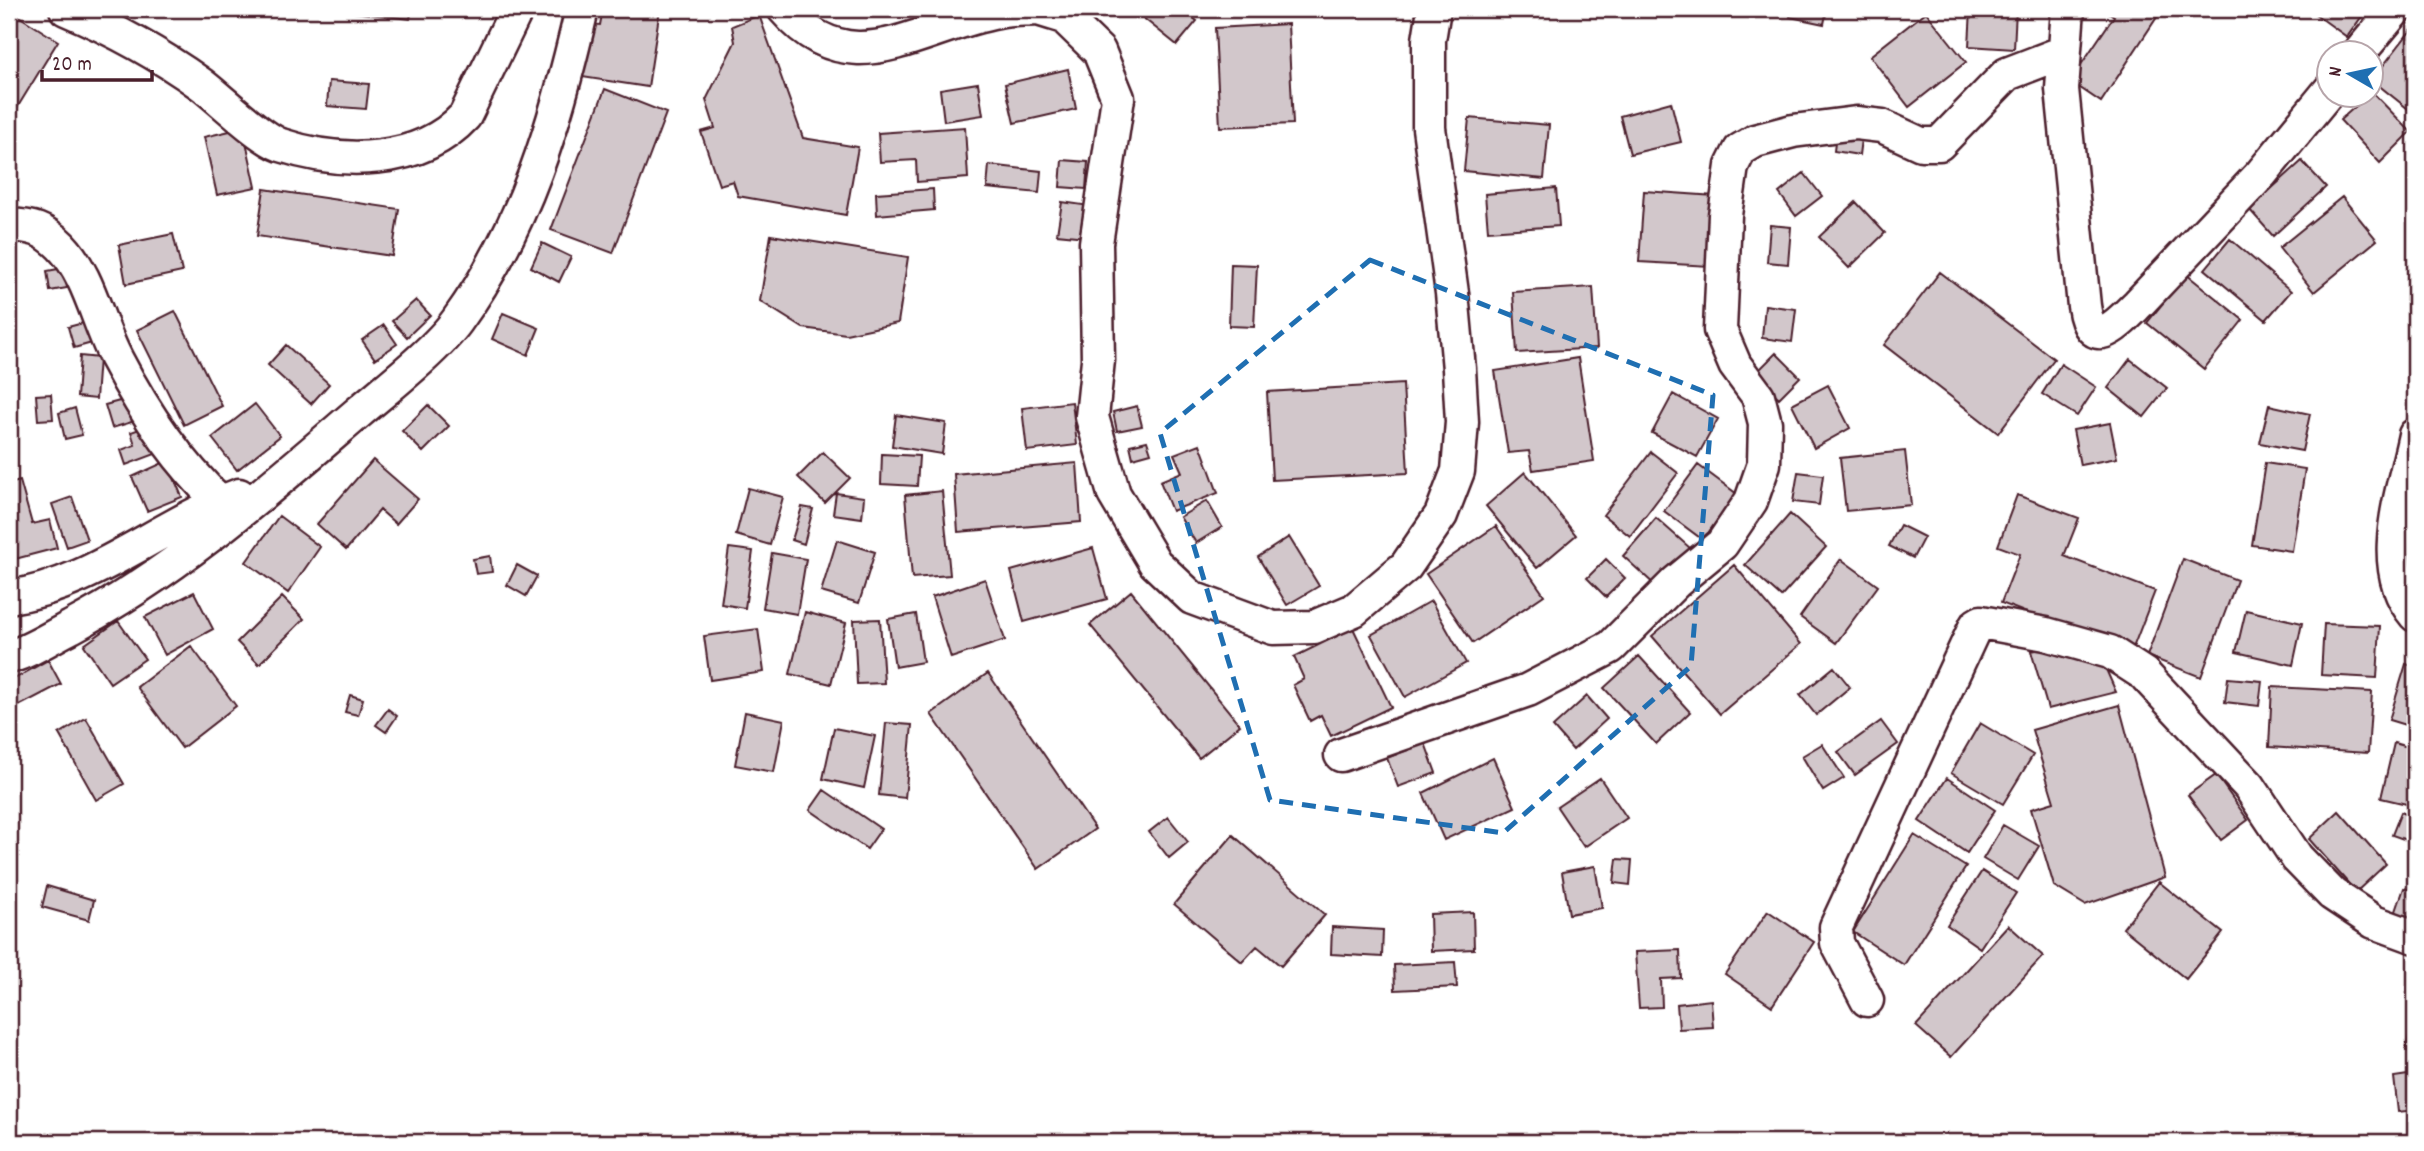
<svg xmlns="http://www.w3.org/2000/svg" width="2424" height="1151" viewBox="0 0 2424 1151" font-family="Dekko,sans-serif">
<rect width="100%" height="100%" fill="#fff"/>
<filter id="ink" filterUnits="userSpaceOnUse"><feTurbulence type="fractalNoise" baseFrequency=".0143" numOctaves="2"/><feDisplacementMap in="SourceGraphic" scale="14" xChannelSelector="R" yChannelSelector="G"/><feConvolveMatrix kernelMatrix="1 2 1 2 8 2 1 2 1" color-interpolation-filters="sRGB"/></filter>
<g filter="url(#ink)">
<path fill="#d2c7cb" stroke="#4a1f2b" stroke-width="2" d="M328,9h84l-2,10z
M603,9h57l-12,78 -66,-10 7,-53 11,1z
M1132,9h50l15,12 -20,24z
M1791,9h36l-3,15 -34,-7z
M1971,9h45l-2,40 -45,-3z
M2103,9h48l8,5 -58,88 -31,-21 44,-65z
M2313,9h54l-20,28 -36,-26z
M9,10l49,31 -49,80z
M1926,12l40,50 -57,45 -39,-51z
M759,15l44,123 55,9 -12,68 -108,-19 -5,-15 -14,4 -18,-53 14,-4 -9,-28 29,-58 -3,-16z
M1288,24l5,100 -73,3 -5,-99z
M2415,25v83l-3,4 -40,-32z
M1068,69l8,40 -62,14 -9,-39z
M329,81l40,3 -3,25 -39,-3z
M978,83l5,32 -39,6 -4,-32z
M605,89l61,24 -53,140 -62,-23z
M2372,92l39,40 -31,31 -40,-43z
M1671,102l10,40 -51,12 -10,-38z
M1469,118l80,7 -5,54 -80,-8z
M965,127l3,51 -51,4 -1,-22 -36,2 -2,-29z
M243,128l13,59 -39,8 -13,-58z
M1836,135l25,4 -2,16 -25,-4z
M1062,160l26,2 -2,27 -26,-2z
M2302,161l24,26 -53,49 -24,-27z
M9,162l9,6 -9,15z
M989,165l52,6 -2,22 -52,-5z
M1804,173l18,23 -26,20 -17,-23z
M1556,188l3,38 -71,5 -3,-37z
M264,189l135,20 -7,47 -135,-20z
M933,189l1,21 -57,5 -1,-22z
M1644,191l71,5 -5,70 -71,-4z
M2342,197l35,43 -63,52 -35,-44z
M1062,202l28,4 -4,31 -29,-3z
M1856,202l29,31 -36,35 -30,-31z
M1770,225l21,2 -3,37 -21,-2z
M173,234l9,38 -56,12 -7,-39z
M771,235l137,22 -10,66 -52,11 -43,-6 -43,-27z
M2230,239l61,52 -25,29 -61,-51z
M542,243l29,14 -12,25 -28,-15z
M1231,264l26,1 -3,62 -25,-1z
M64,268l3,20 -17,3 -3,-20z
M1940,272l114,87 -56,74 -114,-88z
M2186,274l57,46 -39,49 -57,-46z
M1593,287l4,61 -80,5 -4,-61z
M416,300l14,15 -23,22 -15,-16z
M1765,305l31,4 -4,33 -30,-4z
M175,311l47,95 -38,19 -47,-95z
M503,313l36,15 -11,27 -36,-16z
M87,322l5,21 -18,5 -6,-21z
M384,325l13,19 -22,15 -13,-19z
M286,345l43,39 -18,20 -43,-39z
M1776,353l24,24 -21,21 -24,-24z
M80,356l19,2 -3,41 -19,-2z
M1578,358l16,103 -61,9 -4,-19 -21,2 -13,-82z
M2130,359l37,29 -23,29 -36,-29z
M2061,364l35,23 -19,29 -35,-22z
M1403,384l5,89 -136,7 -5,-88z
M1828,385l22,43 -36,20 -22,-44z
M51,394l2,25 -15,1 -2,-25z
M1673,394l45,25 -21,38 -45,-24z
M127,399l8,22 -23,7 -7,-23z
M1072,402l5,43 -50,6 -5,-43z
M255,404l25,32 -43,34 -25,-32z
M428,405l21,21 -26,26 -21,-21z
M2269,405l41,9 -8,37 -42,-8z
M1137,406l5,20 -25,5 -4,-19z
M75,408l7,27 -17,4 -6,-26z
M896,415l50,8 -4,31 -50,-8z
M2110,423l7,35 -37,7 -7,-35z
M148,426l10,27 -32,12 -5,-15 14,-5 -4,-13z
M1147,441l4,12 -18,5 -3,-13z
M1200,444l18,49 -46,18 -12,-30 22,-9 -8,-18z
M1905,451l6,54 -65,6 -6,-53z
M823,452l27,26 -25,25 -27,-26z
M1651,452l27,21 -48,63 -27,-21z
M882,454l37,2 -2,30 -36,-2z
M373,460l45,39 -22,25 -16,-14 -34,40 -29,-26z
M167,461l15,36 -35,14 -15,-34z
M1077,463l4,59 -123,10 -4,-58z
M2265,463l40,6 -13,82 -40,-6z
M1698,465l39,29 -34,46 -39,-29z
M1525,472l51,63 -39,33 -51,-62z
M1798,472l25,3 -4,30 -26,-3z
M20,481l12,43 18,-4 7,28 -42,11 -6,-24v-51z
M748,488l35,9 -13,48 -34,-10z
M942,491l8,84 -38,3 -7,-83z
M836,493l28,4 -2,21 -29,-4z
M2017,495l62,23 -15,38 91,35 -24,62 -130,-50 19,-49 -22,-8z
M72,497l15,43 -20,7 -15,-43z
M1207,501l15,26 -26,16 -16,-26z
M802,507l11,2 -9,35 -12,-4z
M1790,514l36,33 -45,50 -36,-32z
M279,516l41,31 -32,46 -42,-31z
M1656,518l34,30 -34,38 -33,-30z
M1900,525l24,12 -11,21 -24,-12z
M1496,526l48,69 -71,48 -47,-69z
M1289,537l30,49 -32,19 -29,-48z
M837,540l38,12 -16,51 -38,-11z
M729,548l24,3 -8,57 -24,-4z
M1093,548l14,51 -83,23 -13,-51z
M772,553l34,6 -9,55 -34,-6z
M490,556l2,16 -16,2 -3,-15z
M1606,559l19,19 -19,19 -19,-19z
M1841,559l37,27 -42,57 -36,-26z
M2183,559l54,21 -36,97 -54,-21z
M517,565l20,11 -11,20 -19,-11z
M1734,565l67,79 -81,70 -68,-78z
M985,579l20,61 -54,18 -19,-61z
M1131,591l109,134 -41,33 -109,-133z
M194,592l19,37 -48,26 -20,-38z
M282,597l22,22 -45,45 -22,-22z
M1431,601l35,62 -61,34 -34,-62z
M2246,610l56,13 -9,42 -57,-13z
M805,612l41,11 -15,61 -41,-10z
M916,614l7,48 -28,5 -7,-48z
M880,619l4,64 -27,1 -3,-64z
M118,621l27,38 -35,24 -26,-38z
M2324,624l56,2 -3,52 -56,-3z
M1353,628l38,79 -60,29 -10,-21 -11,6 -17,-36 11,-6 -10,-22z
M758,629l6,43 -54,8 -6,-44z
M191,646l45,60 -54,42 -45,-61z
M2052,647l53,20 11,25 -68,17 -17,-58z
M1639,656l51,56 -34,32 -52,-56z
M48,660l13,24 -44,23 -8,-15v-10z
M2406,664l9,3v61l-26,-8z
M1834,667l16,20 -34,28 -16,-20z
M988,673l107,156 -57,40 -107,-155z
M2228,678l34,3 -3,25 -34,-4z
M2272,687l100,5 -4,61 -99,-6z
M350,695l13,4 -5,16 -13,-3z
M1587,696l20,23 -34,31 -20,-23z
M2119,705l46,172 -80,28 -31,-19 -23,-77 23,-7 -22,-72z
M388,709l9,7 -11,16 -10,-7z
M9,710l8,2 -7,26h-1z
M745,712l39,8 -10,52 -39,-7z
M86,718l38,66 -28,16 -37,-66z
M1881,721l17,23 -43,31 -17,-23z
M886,723l26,2 -7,73 -26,-3z
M1980,723l53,32 -30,49 -52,-31z
M834,728l41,8 -11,52 -41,-9z
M1425,743l11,30 -38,14 -11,-29z
M2394,743l21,6v57l-34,-8z
M1822,744l22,34 -21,13 -21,-35z
M1493,758l22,49 -71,33 -21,-47z
M2216,775l32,45 -27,20 -33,-45z
M1600,778l27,40 -43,29 -27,-40z
M1947,778l48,32 -28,43 -48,-32z
M824,790l57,39 -14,20 -57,-39z
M2339,811l47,53 -30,28 -47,-53z
M2401,812l14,6v25l-23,-8z
M1168,817l20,25 -19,16 -20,-26z
M2003,825l36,21 -21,34 -35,-21z
M1233,835l92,80 -44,51 -24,-20 -15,16 -68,-58z
M1914,835l52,32 -62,98 -51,-33z
M1617,859l15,1 -2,25 -16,-2z
M1595,866l7,42 -33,6 -7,-42z
M1982,871l34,22 -36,55 -33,-23z
M2159,882l64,51 -37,46 -63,-51z
M47,886l47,14 -5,20 -47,-13z
M2404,888l11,3v33l-21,-7z
M1768,911l46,31 -42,64 -47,-32z
M1473,912l1,37 -43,2 -1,-37z
M2008,925l35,31 -92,101 -35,-31z
M1332,927l51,3 -1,27 -51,-3z
M1680,950l1,28 -20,1 1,28 -23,1 -4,-56z
M1455,962l2,25 -62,3 -1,-25z
M1711,1000l2,27 -34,2 -2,-25z
M2415,1003v49l-9,-1z
M2415,1074v36l-17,2 -4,-35z"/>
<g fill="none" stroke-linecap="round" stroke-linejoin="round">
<defs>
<path id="minor" d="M66,9c47,20 93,45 135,75 20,15 58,53 80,61 60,20 139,20 184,-29l52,-107
M784,9c67,78 134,17 214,3 13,-3 26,-2 38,-3
M1038,9l26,8 35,34 19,47 -22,145 2,117 -6,57 22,77 41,69 37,35 81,30 41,-1 40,-17 52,-44 35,-51 17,-44 4,-49 -3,-53 -7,-76 -23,-165v-88l5,-31
M2068,9l-6,80 22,217c7,48 33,19 54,-2l123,-130 69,-84
M2360,52l36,-43
M9,225c23,1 35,4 52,21 29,30 36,77 56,114 27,52 61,102 103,142
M2415,435c-11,55 -42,131 0,180
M9,597c83,-11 151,-73 230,-102
M9,657c22,-6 42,-20 62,-30 106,-56 198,-138 288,-215 28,-24 77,-62 98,-91 69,-95 99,-199 125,-312
M1341,755l187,-65 83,-43 65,-65 46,-38 29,-43 13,-37 1,-41 -7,-27 -23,-31 -15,-35 5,-115 7,-49 8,-16 15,-9 38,-10 63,-8 26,3 39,18h18l68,-70 57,-22
M1867,1000l-30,-57 -1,-16 140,-302 5,-3 65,12 64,18 34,22 105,112 48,72 35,36 42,28 41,15"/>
</defs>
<use href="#minor" stroke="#4a1f2b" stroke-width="37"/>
<use href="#minor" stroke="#fff" stroke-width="32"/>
</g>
</g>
<path fill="none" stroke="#1f6fb2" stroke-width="5" stroke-dasharray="14 9" stroke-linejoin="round" d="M1370,260l343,135 -22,271 -188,167 -233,-33 -110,-367z"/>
<rect width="2424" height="1151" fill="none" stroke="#fff" stroke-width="35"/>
<rect x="18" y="18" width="2389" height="1116" fill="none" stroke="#4a1f2b" stroke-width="2.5" filter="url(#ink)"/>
<g transform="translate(2350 74) rotate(279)"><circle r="33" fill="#ffffff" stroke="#b7a5aa" stroke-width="2"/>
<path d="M0-5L12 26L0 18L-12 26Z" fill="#1f6fb2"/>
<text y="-10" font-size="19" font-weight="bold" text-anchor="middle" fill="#4a1f2b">N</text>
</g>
<path d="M42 70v10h110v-10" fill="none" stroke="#4a1f2b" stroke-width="3.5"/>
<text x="52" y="70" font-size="21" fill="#4a1f2b" stroke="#ffffff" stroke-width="5" paint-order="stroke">20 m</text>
</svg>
